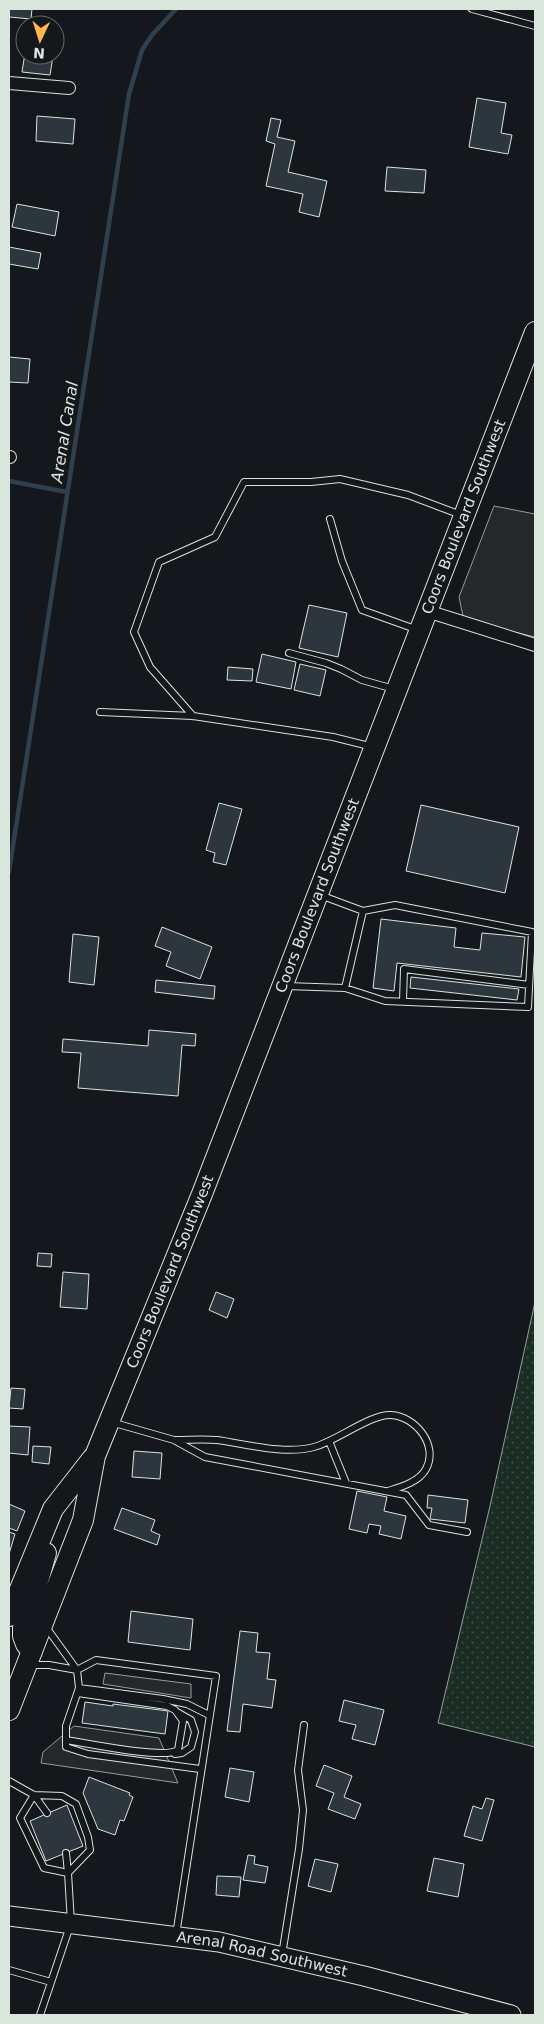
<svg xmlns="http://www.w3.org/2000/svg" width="544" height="2024" viewBox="0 0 544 2024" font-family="'DejaVu Sans',sans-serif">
<defs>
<pattern id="park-dots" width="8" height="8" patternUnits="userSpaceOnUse" patternTransform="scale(1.25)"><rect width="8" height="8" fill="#1a2d24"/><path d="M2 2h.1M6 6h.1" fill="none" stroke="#3b4b43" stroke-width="1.8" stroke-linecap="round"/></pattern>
</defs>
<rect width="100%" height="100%" fill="#14181c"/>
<path fill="url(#park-dots)" stroke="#939e99" d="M535,1302v445l-97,-24 52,-217z"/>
<path fill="#24282b" stroke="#939e99" d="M494,506l41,8v123l-50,-12 -22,-9 -4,-19z
M105,1673l86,11v14l-88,-14z
M74,1726l85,12 19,45 -137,-20 2,-11z"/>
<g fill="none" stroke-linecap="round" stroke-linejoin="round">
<path stroke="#2f3f4d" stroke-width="4.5" d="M9,481l58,11
M9,872l120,-778 13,-44 10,-15 24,-26"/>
</g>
<path fill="#2c363c" stroke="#d8e6dc" d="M9,9h23l-1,10 -22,-2z
M25,53v2l28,1 -3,19 -28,-3z
M477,98l29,5 -5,30 11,2 -4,19 -39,-7z
M37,116l38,3 -2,25 -37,-3z
M271,118l10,2 -4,17 18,4 -7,31 39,9 -8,36 -20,-5 4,-18 -37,-8 9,-42 -9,-3z
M387,167l39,3 -2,23 -39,-2z
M17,204l42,8 -4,24 -43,-9z
M9,247l32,6 -3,16 -29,-5z
M9,357l21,2 -2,24 -19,-1z
M309,605l38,8 -9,44 -39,-9z
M262,654l34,8 -5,27 -35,-7z
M300,664l26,6 -6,26 -26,-6z
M228,667l25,2 -1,12 -25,-1z
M219,803l23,6 -16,56 -13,-3 2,-9 -9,-3z
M421,805l98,22 -14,66 -99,-22z
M381,919l75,9 -2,19 26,3 2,-17 43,4 -4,40 -124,-14 -3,28 -21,-3z
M162,927l50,20 -12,32 -34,-13 5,-14 -16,-6z
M73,934l26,3 -5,48 -25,-3z
M411,977l108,12 -2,11 -107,-12z
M156,980l59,6 -1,13 -59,-7z
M149,1030l47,4 -1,12 -13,-1 -4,51 -100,-8 3,-35 -19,-1 1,-13 85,7z
M38,1253l14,1 -1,13 -14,-1z
M63,1272l26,2 -2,35 -27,-2z
M216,1292l18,7 -7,19 -18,-8z
M11,1388l14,1 -2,20 -14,-1z
M9,1426l21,1 -2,28 -19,-2z
M33,1446l18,1 -2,17 -17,-2z
M134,1451l28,2 -2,26 -28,-2z
M357,1491l30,6 -3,14 22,5 -5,23 -22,-5 2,-8 -12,-2 -2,9 -18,-4z
M428,1495l40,5 -3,23 -35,-4 2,-11h-5z
M9,1504l16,7 -8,20 -8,-3z
M122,1508l33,12 -4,11 9,4 -3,10 -43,-16z
M9,1532l6,2 -6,20z
M131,1611l62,8 -3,31 -62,-8z
M240,1631l18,2 -2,19 14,1 -3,26 9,1 -4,28 -29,-4 -3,28 -13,-1z
M344,1700l40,10 -9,35 -23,-6 4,-14 -17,-4z
M85,1702l28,4v-2l55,7 -3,23 -83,-11z
M324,1765l28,11 -8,21 17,7 -6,15 -27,-10 6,-16 -18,-7z
M230,1768l24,4 -5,30 -24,-5z
M89,1777l41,16 -1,2 4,2 -9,24 -4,-1 -5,15 -17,-6 -15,-36z
M486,1798l8,2 -12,41 -18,-5 9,-30 9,3z
M67,1805l16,41 -37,15 -16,-40z
M248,1855l7,1 -1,8 14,3 -3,16 -22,-3z
M434,1858l30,6 -6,33 -31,-6z
M315,1859l23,5 -7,28 -23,-6z
M217,1876l24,1 -2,20 -23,-2z"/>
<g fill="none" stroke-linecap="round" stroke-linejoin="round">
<defs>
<path id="service" d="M472,9l63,17
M330,519l12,42 20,49 56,20
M289,653l37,10 15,6 21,11 32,9
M100,712l93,4 140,21 40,10
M193,716l-43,-49 -16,-35 25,-70 56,-25 29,-55h67l29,-3 68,16 53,20
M286,986l59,2 40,13 143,6 4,-75 -137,-27 -32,6 -43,-16
M345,988l18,-77
M403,1001l1,-32 125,16
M111,1422l63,18 31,17 201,38 23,30 38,7
M175,1440c14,0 28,-1 42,0 29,4 68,15 97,7 23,-6 56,-33 77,-32 24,1 48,30 35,54 -7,13 -25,18 -38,22
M329,1441l17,42
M46,1627l31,43 2,18
M29,1665h20l28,5 19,-10 120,16 -40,259
M66,1740c20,3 99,20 112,10l5,-29 -8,-11 -8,-4 -89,-13
M175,1754l7,-1 9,-6 4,-15 -4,-12 -14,-8
M200,1769l-112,-15 -22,-7v-21l13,-38 84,11 24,5 22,11
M9,1781l25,14 -14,23 24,50 24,5 3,50 -31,92
M34,1795l28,1 14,8 12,33 2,13 -22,23
M34,1795l13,18
M66,1853l2,20
M282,1955l17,-106 4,-39 -5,-40 6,-45
M9,1970l42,12"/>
<path id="minor" d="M9,83l60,5
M9,457h1
M427,611l108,34"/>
<g id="secondary">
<path id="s1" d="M9,1916l210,26 145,34 147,39"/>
</g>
<g id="primary">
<path d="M9,1616l44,-107 39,-50"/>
<path d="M32,1651l-6,-7 -3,-8v-8l9,-26 14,-49"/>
<path id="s2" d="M9,1710l74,-190 12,-64 107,-262 333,-862"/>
</g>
</defs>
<use href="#service" stroke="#d8e6dc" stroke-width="8"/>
<use href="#minor" stroke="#d8e6dc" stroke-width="14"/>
<use href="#secondary" stroke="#d8e6dc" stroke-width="21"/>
<use href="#primary" stroke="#d8e6dc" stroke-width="22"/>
<use href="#service" stroke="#14181c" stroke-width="6"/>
<use href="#minor" stroke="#14181c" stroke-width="12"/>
<use href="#secondary" stroke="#14181c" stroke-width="19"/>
<use href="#primary" stroke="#14181c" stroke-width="20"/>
</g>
<g text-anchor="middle" stroke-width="4" stroke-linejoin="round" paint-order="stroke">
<g font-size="15" fill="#d8e6dc" stroke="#14181c">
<text dy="5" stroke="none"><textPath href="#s2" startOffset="1278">Coors Boulevard Southwest</textPath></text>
<text dy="5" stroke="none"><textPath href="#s2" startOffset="872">Coors Boulevard Southwest</textPath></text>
<text dy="5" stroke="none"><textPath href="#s2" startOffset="468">Coors Boulevard Southwest</textPath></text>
<text dy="5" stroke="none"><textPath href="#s1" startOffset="256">Arenal Road Southwest</textPath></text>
</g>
<g font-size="16" font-style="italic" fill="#d8e6dc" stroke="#14181c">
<text transform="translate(64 432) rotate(-81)" y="6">Arenal Canal</text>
</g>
</g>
<rect width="544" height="2024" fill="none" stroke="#d8e6dc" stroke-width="20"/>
<g transform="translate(40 40) rotate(184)"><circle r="24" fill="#14181c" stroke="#626a69"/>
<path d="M0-4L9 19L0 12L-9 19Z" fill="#ffb74d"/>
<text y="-8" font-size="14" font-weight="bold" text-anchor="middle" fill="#d8e6dc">N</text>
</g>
</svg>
